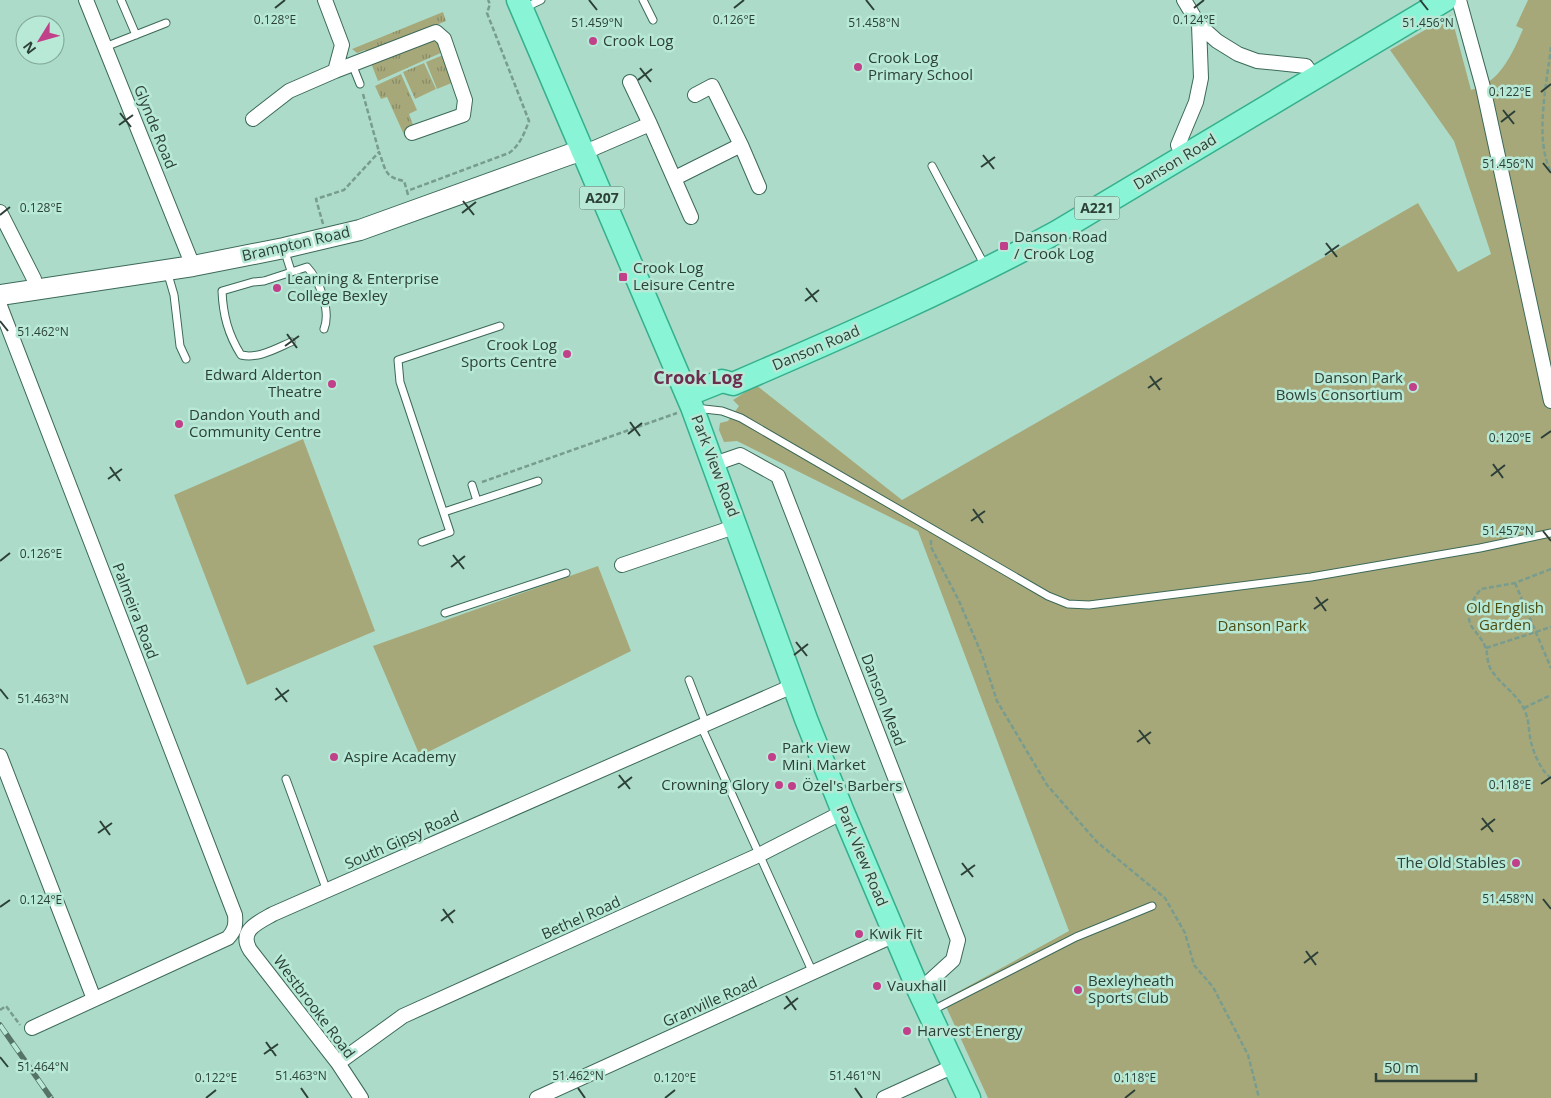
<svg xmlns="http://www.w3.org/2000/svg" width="1551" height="1098" viewBox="0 0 1551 1098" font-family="'Open Sans',sans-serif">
<defs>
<pattern id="grass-tufts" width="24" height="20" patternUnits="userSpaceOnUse" patternTransform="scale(1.25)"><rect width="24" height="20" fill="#a7a87a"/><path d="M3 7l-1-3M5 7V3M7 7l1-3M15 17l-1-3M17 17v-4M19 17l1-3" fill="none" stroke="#888a65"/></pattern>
</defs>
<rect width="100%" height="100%" fill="#acdcc9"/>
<path fill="url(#grass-tufts)" d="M443,12l3,9 -79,33 -2,-4 -8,3 -5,-4z
M432,40l8,4 3,8 -65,29 -7,-18z
M443,55l11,27 -17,7 -11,-27z
M424,63l12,26 -21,10 -12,-27z
M401,74l16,36 -8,4 4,11 -7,3 3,7 -4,2 -18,-40 -6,2 -6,-13z"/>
<path fill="#a7a87a" d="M1528,0h23v1098h-563l-45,-98 126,-69 -151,-400 -181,-90 -13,1 -5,-12 1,-7 8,-2 11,-15 -6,-6 23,-15 146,115 516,-297 40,69 33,-18 -37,-113 -64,-91 61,-35 20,75c28,-6 42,-37 52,-61l-7,-3z
M303,439l72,192 -128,54 -73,-190z
M598,566l33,85 -211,105 -47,-110z"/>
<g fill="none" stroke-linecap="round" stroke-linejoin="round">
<defs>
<path id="lane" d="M121,0l15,35
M643,0l10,20
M524,8l17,-8
M105,47l61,-24
M352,64l8,20
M932,166l53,100
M284,249l7,22
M167,271l7,24 6,51 6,13
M291,342c-16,7 -33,17 -50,13 -13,-21 -18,-40 -19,-64l31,-9 11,-1 43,-14c13,14 24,44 17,62
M695,408l27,3 19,7 307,178 20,8 21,1 222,-28 169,-29 71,-15
M472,485l5,16
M444,512l94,-31
M422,542l28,-10 -50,-150 -2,-22 102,-34
M445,613l121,-40
M689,680l17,44
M701,726l112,247
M286,779l41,112
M931,1011l145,-74 76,-31"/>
<path id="street" d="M86,0l107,266
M1184,0l15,25 18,16 21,13 19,7 49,5 8,13
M1459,0l24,87 68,314
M335,71l101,-39 8,7 21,61 -2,15 -51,18
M630,82l20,42
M253,119l36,-28 46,-20 7,-26 -17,-45
M741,145l18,42
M583,153l67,-29 41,93
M1184,157l-6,-12 18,-43 5,-24 -2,-53
M675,178l66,-33 -29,-59 -17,9
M0,212l34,67 1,11
M0,306l235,609c1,10 0,15 -7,23l-196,90
M714,464l26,-9 38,21 180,464 -5,20 -34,31
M622,565l115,-39
M0,756l94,243
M338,1063l65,-47 356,-161 84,-43
M361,1098l-23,-35 -88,-113c-12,-20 9,-28 23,-36l522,-229
M537,1098l358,-163
M884,1098l70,-32"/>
<path id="secondary" d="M0,295l193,-29 91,-18 76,-18 222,-80"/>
<path id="primary" d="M518,0l174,407 114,312 37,93 76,179 50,107
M687,395l35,-14 11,3c109,-47 219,-95 324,-152l388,-232"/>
</defs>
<use href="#lane" stroke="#3c6958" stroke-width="9"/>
<use href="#street" stroke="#3c6958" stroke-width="16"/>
<use href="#secondary" stroke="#3c6958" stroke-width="22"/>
<use href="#primary" stroke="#36b08c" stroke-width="25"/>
<path stroke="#789c8e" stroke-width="2.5" stroke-dasharray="5 2.5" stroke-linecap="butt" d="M1551,47c-4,36 -17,92 0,125
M363,94l16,58
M408,195l-1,-4 102,-38c11,-8 15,-19 20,-32l-42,-108 3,-9 -2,-4
M323,224l-7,-25 28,-9 35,-38c7,18 5,25 25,29l3,10
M482,482l195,-69
M931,540v7l28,54 23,54 15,46 50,84 50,57 68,56 20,35 9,32 19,22 35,68 11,43
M1551,569l-36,14 -34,6c-8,9 -17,26 -9,38 5,7 11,13 14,22 2,7 1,16 6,22 9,14 25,23 32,38 6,13 4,21 7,33 3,12 10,29 20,36
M1515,583l36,85
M1486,648l65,-21
M1524,708l27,-13
M0,1010l6,-4 14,19"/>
<use href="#lane" stroke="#fff" stroke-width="7"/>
<use href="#street" stroke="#fff" stroke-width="14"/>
<use href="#secondary" stroke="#fff" stroke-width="20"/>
<use href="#primary" stroke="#8af4d6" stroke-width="22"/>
<defs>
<path id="rail" d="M0,1025l51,73"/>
</defs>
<use href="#rail" stroke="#567367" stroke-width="5.5"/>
<use href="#rail" stroke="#b8e9d6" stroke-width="4" stroke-dasharray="11" stroke-linecap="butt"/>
</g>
<path fill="none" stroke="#2c4038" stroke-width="2" d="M589,0l8,10M866,0l8,10M1420,0l8,10M275,8l10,-8M734,8l10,-8M1194,8l10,-8M640,68l11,14M638,80l14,-11M1541,92l10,-8M1503,110l11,14M120,113l11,14M1501,122l14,-11M119,125l14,-10M983,155l11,14M1543,163l8,10M981,167l14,-10M463,201l11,14M462,213l14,-11M0,215l10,-8M1326,243l11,14M1325,255l14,-10M806,288l11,14M805,301l14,-11M0,321l8,10M287,334l10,14M285,346l14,-10M1150,376l10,14M1148,388l14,-10M630,422l10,14M628,434l14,-11M1541,438l10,-7M1493,464l10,14M110,467l10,14M1491,476l14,-11M108,479l14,-10M973,509l10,14M971,521l14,-10M1543,531l8,10M453,555l11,14M0,561l10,-8M451,567l14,-11M1316,597l10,14M1314,609l14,-10M796,642l11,14M794,655l14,-11M276,688l11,14M0,689l8,10M275,700l14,-10M1139,730l11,14M1137,742l14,-10M619,775l11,14M1541,784l10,-7M618,788l14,-11M1482,818l11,14M100,821l10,14M1481,830l14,-11M98,833l14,-10M962,863l11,14M961,875l14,-10M1543,899l8,10M0,907l10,-7M443,909l10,14M441,921l14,-11M1306,951l10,14M1304,963l14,-11M786,996l10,14M784,1009l14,-11M266,1042l10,14M264,1054l14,-10M0,1057l8,10M301,1088l7,10M578,1088l7,10M855,1088l7,10M206,1098l10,-8M665,1098l10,-8M1125,1098l10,-8"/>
<g fill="#c1408a" stroke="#b8e9d6" stroke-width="2">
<circle cx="593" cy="41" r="5"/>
<circle cx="858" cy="67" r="5"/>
<rect x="999" y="241" width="10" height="10" rx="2.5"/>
<rect x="618" y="272" width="10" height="10" rx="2.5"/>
<circle cx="277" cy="288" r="5"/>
<circle cx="567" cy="354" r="5"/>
<circle cx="332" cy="384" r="5"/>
<circle cx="1413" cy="387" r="5"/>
<circle cx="179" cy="424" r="5"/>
<circle cx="334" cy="757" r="5"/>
<circle cx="772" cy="757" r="5"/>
<circle cx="779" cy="785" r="5"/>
<circle cx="792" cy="786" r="5"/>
<circle cx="1516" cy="863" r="5"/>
<circle cx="859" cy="934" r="5"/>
<circle cx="877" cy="986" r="5"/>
<circle cx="1078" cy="990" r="5"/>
<circle cx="907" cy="1031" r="5"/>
</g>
<g text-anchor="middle" stroke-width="5" stroke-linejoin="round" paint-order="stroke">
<g fill="#b8e9d6" stroke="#567367" stroke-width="1">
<rect x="579.5" y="186.5" width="45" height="23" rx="4"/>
<rect x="1074.5" y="196.5" width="45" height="23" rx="4"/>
</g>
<g font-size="14" font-weight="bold" fill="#2c4038">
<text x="602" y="203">A207</text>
<text x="1097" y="213">A221</text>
</g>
<g font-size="15" fill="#2c4038" stroke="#b8e9d6" text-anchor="start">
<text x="603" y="46">Crook Log</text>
<text x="868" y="63">Crook Log<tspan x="868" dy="17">Primary School</tspan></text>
<text x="1014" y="242">Danson Road<tspan x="1014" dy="17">/ Crook Log</tspan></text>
<text x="633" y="273">Crook Log<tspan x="633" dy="17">Leisure Centre</tspan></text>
<text x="287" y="284">Learning &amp; Enterprise<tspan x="287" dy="17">College Bexley</tspan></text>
<text x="557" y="350" text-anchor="end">Crook Log<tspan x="557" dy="17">Sports Centre</tspan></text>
<text x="322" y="380" text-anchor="end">Edward Alderton<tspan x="322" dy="17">Theatre</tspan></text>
<text x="1403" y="383" text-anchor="end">Danson Park<tspan x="1403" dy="17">Bowls Consortium</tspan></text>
<text x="189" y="420">Dandon Youth and<tspan x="189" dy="17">Community Centre</tspan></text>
<text x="782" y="753">Park View<tspan x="782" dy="17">Mini Market</tspan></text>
<text x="344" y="762">Aspire Academy</text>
<text x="769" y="790" text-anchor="end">Crowning Glory</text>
<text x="802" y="791">Özel's Barbers</text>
<text x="1506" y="868" text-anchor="end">The Old Stables</text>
<text x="869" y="939">Kwik Fit</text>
<text x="1088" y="986">Bexleyheath<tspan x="1088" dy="17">Sports Club</tspan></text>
<text x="887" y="991">Vauxhall</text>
<text x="917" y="1036">Harvest Energy</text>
</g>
<g font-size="15" fill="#2c4038" stroke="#b8e9d6">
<text transform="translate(155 127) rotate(68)" y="5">Glynde Road</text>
<text transform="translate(1175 162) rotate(-31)" y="5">Danson Road</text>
<text transform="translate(296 244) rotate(-13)" y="5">Brampton Road</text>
<text transform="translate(816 348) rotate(-23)" y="5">Danson Road</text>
<text transform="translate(715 466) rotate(69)" y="5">Park View Road</text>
<text transform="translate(135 611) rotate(69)" y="5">Palmeira Road</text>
<text transform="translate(883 700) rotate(69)" y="5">Danson Mead</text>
<text transform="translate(402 840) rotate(-24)" y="5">South Gipsy Road</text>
<text transform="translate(862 856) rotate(67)" y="5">Park View Road</text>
<text transform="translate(581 918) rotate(-24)" y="5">Bethel Road</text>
<text transform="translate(710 1002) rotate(-24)" y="5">Granville Road</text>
<text transform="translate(314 1007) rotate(53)" y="5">Westbrooke Road</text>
</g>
<g font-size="15" fill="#4e4d11" stroke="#b8e9d6">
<text x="1505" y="613">Old English<tspan x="1505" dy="17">Garden</tspan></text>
<text x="1262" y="631">Danson Park</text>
</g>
<g font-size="18" font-weight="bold" fill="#6c2d4f" stroke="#b8e9d6">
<text x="698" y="384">Crook Log</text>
</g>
</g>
<g font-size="12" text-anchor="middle" fill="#2c4038" stroke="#b8e9d6" stroke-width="5" stroke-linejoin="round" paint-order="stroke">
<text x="275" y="24">0.128°E</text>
<text x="734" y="24">0.126°E</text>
<text x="1194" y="24">0.124°E</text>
<text x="597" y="27">51.459°N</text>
<text x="874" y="27">51.458°N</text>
<text x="1428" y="27">51.456°N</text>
<text x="1510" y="96">0.122°E</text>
<text x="1508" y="168">51.456°N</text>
<text x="41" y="212">0.128°E</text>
<text x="43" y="336">51.462°N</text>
<text x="1510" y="442">0.120°E</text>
<text x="1508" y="535">51.457°N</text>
<text x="41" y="558">0.126°E</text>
<text x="43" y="703">51.463°N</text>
<text x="1510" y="789">0.118°E</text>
<text x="1508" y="903">51.458°N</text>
<text x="41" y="904">0.124°E</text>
<text x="43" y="1071">51.464°N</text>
<text x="301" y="1080">51.463°N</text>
<text x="578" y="1080">51.462°N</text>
<text x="855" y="1080">51.461°N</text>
<text x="216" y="1082">0.122°E</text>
<text x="675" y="1082">0.120°E</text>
<text x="1135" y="1082">0.118°E</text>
</g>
<g transform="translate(40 40) rotate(233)"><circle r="24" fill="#b8e9d6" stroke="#80a597"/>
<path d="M0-4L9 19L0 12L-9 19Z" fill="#c1408a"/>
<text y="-8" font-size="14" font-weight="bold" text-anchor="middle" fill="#2c4038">N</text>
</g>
<path d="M1376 1073v8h100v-8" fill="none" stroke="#2c4038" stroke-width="2.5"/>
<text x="1384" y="1073" font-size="15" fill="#2c4038" stroke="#b8e9d6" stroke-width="4" paint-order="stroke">50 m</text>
</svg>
